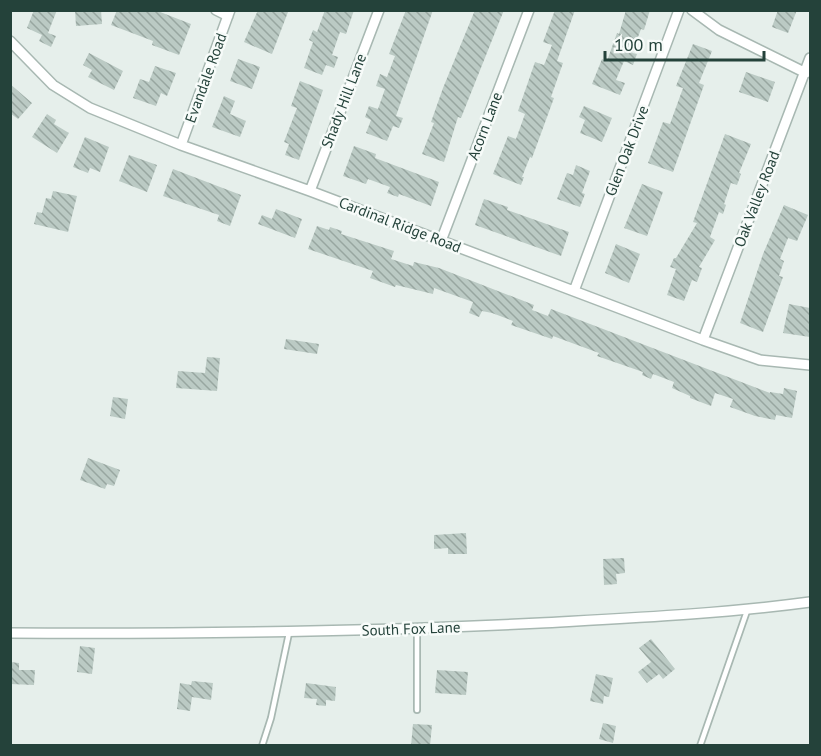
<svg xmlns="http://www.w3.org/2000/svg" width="821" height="756" viewBox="0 0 821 756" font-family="'PT Sans',sans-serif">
<defs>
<pattern id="building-back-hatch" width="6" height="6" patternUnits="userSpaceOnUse" patternTransform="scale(1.5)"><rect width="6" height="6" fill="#bbcac4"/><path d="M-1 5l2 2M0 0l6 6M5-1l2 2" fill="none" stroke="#98a6a0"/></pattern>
</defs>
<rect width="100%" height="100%" fill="#e6efeb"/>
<path fill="url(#building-back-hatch)" d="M34,10h23l-9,23 8,3 -5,11 -12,-6 3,-6 -15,-7z
M75,10h26l1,14 -26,2z
M117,10h38l36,14 -12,31 -27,-10 1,-4 -42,-16z
M258,10l30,2 -16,42 -28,-12z
M325,10h29l-8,24 -6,-2 -8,23 6,2 -4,11 -8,-3 -4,10 -18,-7 9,-26 -4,-2 4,-10 4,2z
M406,10h27l-37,106 7,2 -4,10 -6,-2 -6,15 -21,-8 5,-13 -6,-3 4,-11 9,3 7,-20 -9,-3 4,-12 7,3 8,-21 -6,-2z
M475,10h29l-43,108 -3,-1 -14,45 -22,-8 12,-31 -3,-1 12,-34z
M555,10h20l-18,51 6,2 -12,34 3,1 -22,60 -2,-1 -8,20h2l-3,8 -28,-11 15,-38 8,3 9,-25 -7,-3 17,-49 9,3 8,-20 -9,-3z
M626,10h24l-6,20 -3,-1 -9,24 5,1 -4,11 -9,-4 -8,19 9,3 -5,12 -28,-11 10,-25 5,2 10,-28 2,1z
M778,10h19l-9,23 -16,-6z
M693,44l19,7 -13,32 5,2 -31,87 -25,-9 15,-41 7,2 13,-36 -7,-2z
M89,53l34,18 -9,19 -26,-13 4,-7 -9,-5z
M238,59l22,8 -8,22 -22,-8z
M155,66l21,7 -9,23 -6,-3 -5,13 -23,-8 7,-19 9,3z
M746,72l29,10 -7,20 -29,-10z
M300,81l23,9 -24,70 -14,-5 4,-11 -5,-2 13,-34 -6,-2z
M10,84l22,19 -14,16 -8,-6z
M224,96l11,5 -5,13 16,7 -6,16 -28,-10z
M584,106l28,12 -10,24 -22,-9 5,-13 -6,-3z
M47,114l9,6 -2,4 15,9 -12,20 -25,-16z
M725,134l26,10 -12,29 2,1 -4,11 -6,-2 -7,21 2,1 -3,9 -4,-2 -9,25 5,3 -16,27 3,1 -5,14 -5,-2 -8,21 -17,-6 9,-26 -6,-2 4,-9h2l21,-35 -4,-1z
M85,137l24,10 -9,25 -10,-4 -2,5 -15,-6z
M354,146l22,8 -1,4 64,24 -8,24 -32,-12 -1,3 -11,-4 3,-6 -22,-8 -2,5 -23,-8z
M129,155l28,10 -10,27 -28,-11z
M576,165l14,6 -8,22 3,1 -5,13 -23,-8 10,-26 6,2z
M173,169l68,26 -11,31 -13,-5 2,-6 -56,-19z
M642,184l21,8 -16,44 -23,-8z
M53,191l24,5 -9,36 -34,-8 3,-12 5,1 4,-15 5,1z
M484,199l24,8 -1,3 62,22 -8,24 -86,-31z
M784,205l24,10 -11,26 -9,-3 -8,21 4,2 -5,15 4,1 -20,55 -23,-9 23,-69z
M276,209l26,10 -7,19 -37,-14 4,-9 10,4z
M317,226l12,4 1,-3 12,4 -1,3 53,17 -3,8 22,7 1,-4 25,6 95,37 -2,5 16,6 3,-7 219,84v-1l13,2 1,-6 13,3 -5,27 -16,-3 -1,5 -20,-4 -25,-9 3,-8 -18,-6 -4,13 -21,-8v-2l-18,-8 2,-6 -21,-8 -2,5 -9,-4 1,-3 -46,-16 2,-3 -46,-17 -1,3 -41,-14 2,-4 -21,-8 -10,-2 -3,6 -10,-4 4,-11 -39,-14 -1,6 -37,-9 -1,2 -25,-9 3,-7 -65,-22z
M616,244l24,10 -11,29 -24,-10z
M789,304l21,4v29l-27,-4z
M286,339l33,5 -2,10 -33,-5z
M207,357l13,1 -3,33 -41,-3 2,-17 27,2z
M113,397l15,2 -3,20 -15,-3z
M88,458l32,12 -6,16 -7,-2 -2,5 -25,-9z
M466,533l1,21h-19v-6l-14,1v-14z
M624,558l1,15 -9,1 1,10 -13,1 -1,-26z
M651,639l24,30 -12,10 -4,-5 -12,9 -9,-11 13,-10 -12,-14z
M80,646l15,2 -3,26 -15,-2z
M10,662l9,1v7h16l-1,15 -24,-1z
M437,670l31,2 -2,23 -31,-2z
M596,674l17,4 -4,19 -5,-1 -1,8 -13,-3z
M192,681l21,2 -2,17 -19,-3 -2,14 -13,-2 3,-26 11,2z
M306,683l30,4 -1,14 -9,-1v6l-10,-1 1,-6 -13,-1z
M603,723l13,3 -3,17 -14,-4z
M413,724l19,1 -2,21h-19z"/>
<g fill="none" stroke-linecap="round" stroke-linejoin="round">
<defs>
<path id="service" d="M417,629v81
M262,746l9,-28 18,-85
M700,746l47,-135"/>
<path id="minor" d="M216,10l12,6
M692,10l27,20 87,43
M10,41l43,44 37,23 91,37 129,46 393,149 57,20 50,5
M181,145l49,-135
M310,191l69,-181
M441,241l88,-231
M574,291l105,-281
M703,340l107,-282
M10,633c177,1 353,-1 530,-10 91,-5 181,-9 270,-21"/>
</defs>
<use href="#service" stroke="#a8b8b2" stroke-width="8"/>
<use href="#minor" stroke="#a8b8b2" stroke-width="12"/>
<use href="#service" stroke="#fff" stroke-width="4.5"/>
<use href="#minor" stroke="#fff" stroke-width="9"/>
</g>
<g text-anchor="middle" stroke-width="5" stroke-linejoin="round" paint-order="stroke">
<g font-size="15" fill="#24423a" stroke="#f7fbf9">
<text transform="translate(206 78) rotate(-70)" y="5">Evandale Road</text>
<text transform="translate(344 101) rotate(-69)" y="5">Shady Hill Lane</text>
<text transform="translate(485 126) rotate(-69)" y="5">Acorn Lane</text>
<text transform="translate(627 151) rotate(-69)" y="5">Glen Oak Drive</text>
<text transform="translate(757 199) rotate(-69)" y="5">Oak Valley Road</text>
<text transform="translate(400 225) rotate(21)" y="5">Cardinal Ridge Road</text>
<text transform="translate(411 629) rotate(-2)" y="5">South Fox Lane</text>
</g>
</g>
<rect width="821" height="756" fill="none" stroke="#24423a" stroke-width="24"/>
<path d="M605 51v9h159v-9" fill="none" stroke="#24423a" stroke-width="3"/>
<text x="614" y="51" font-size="18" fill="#24423a" stroke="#f7fbf9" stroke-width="4.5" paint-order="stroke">100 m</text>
</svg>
